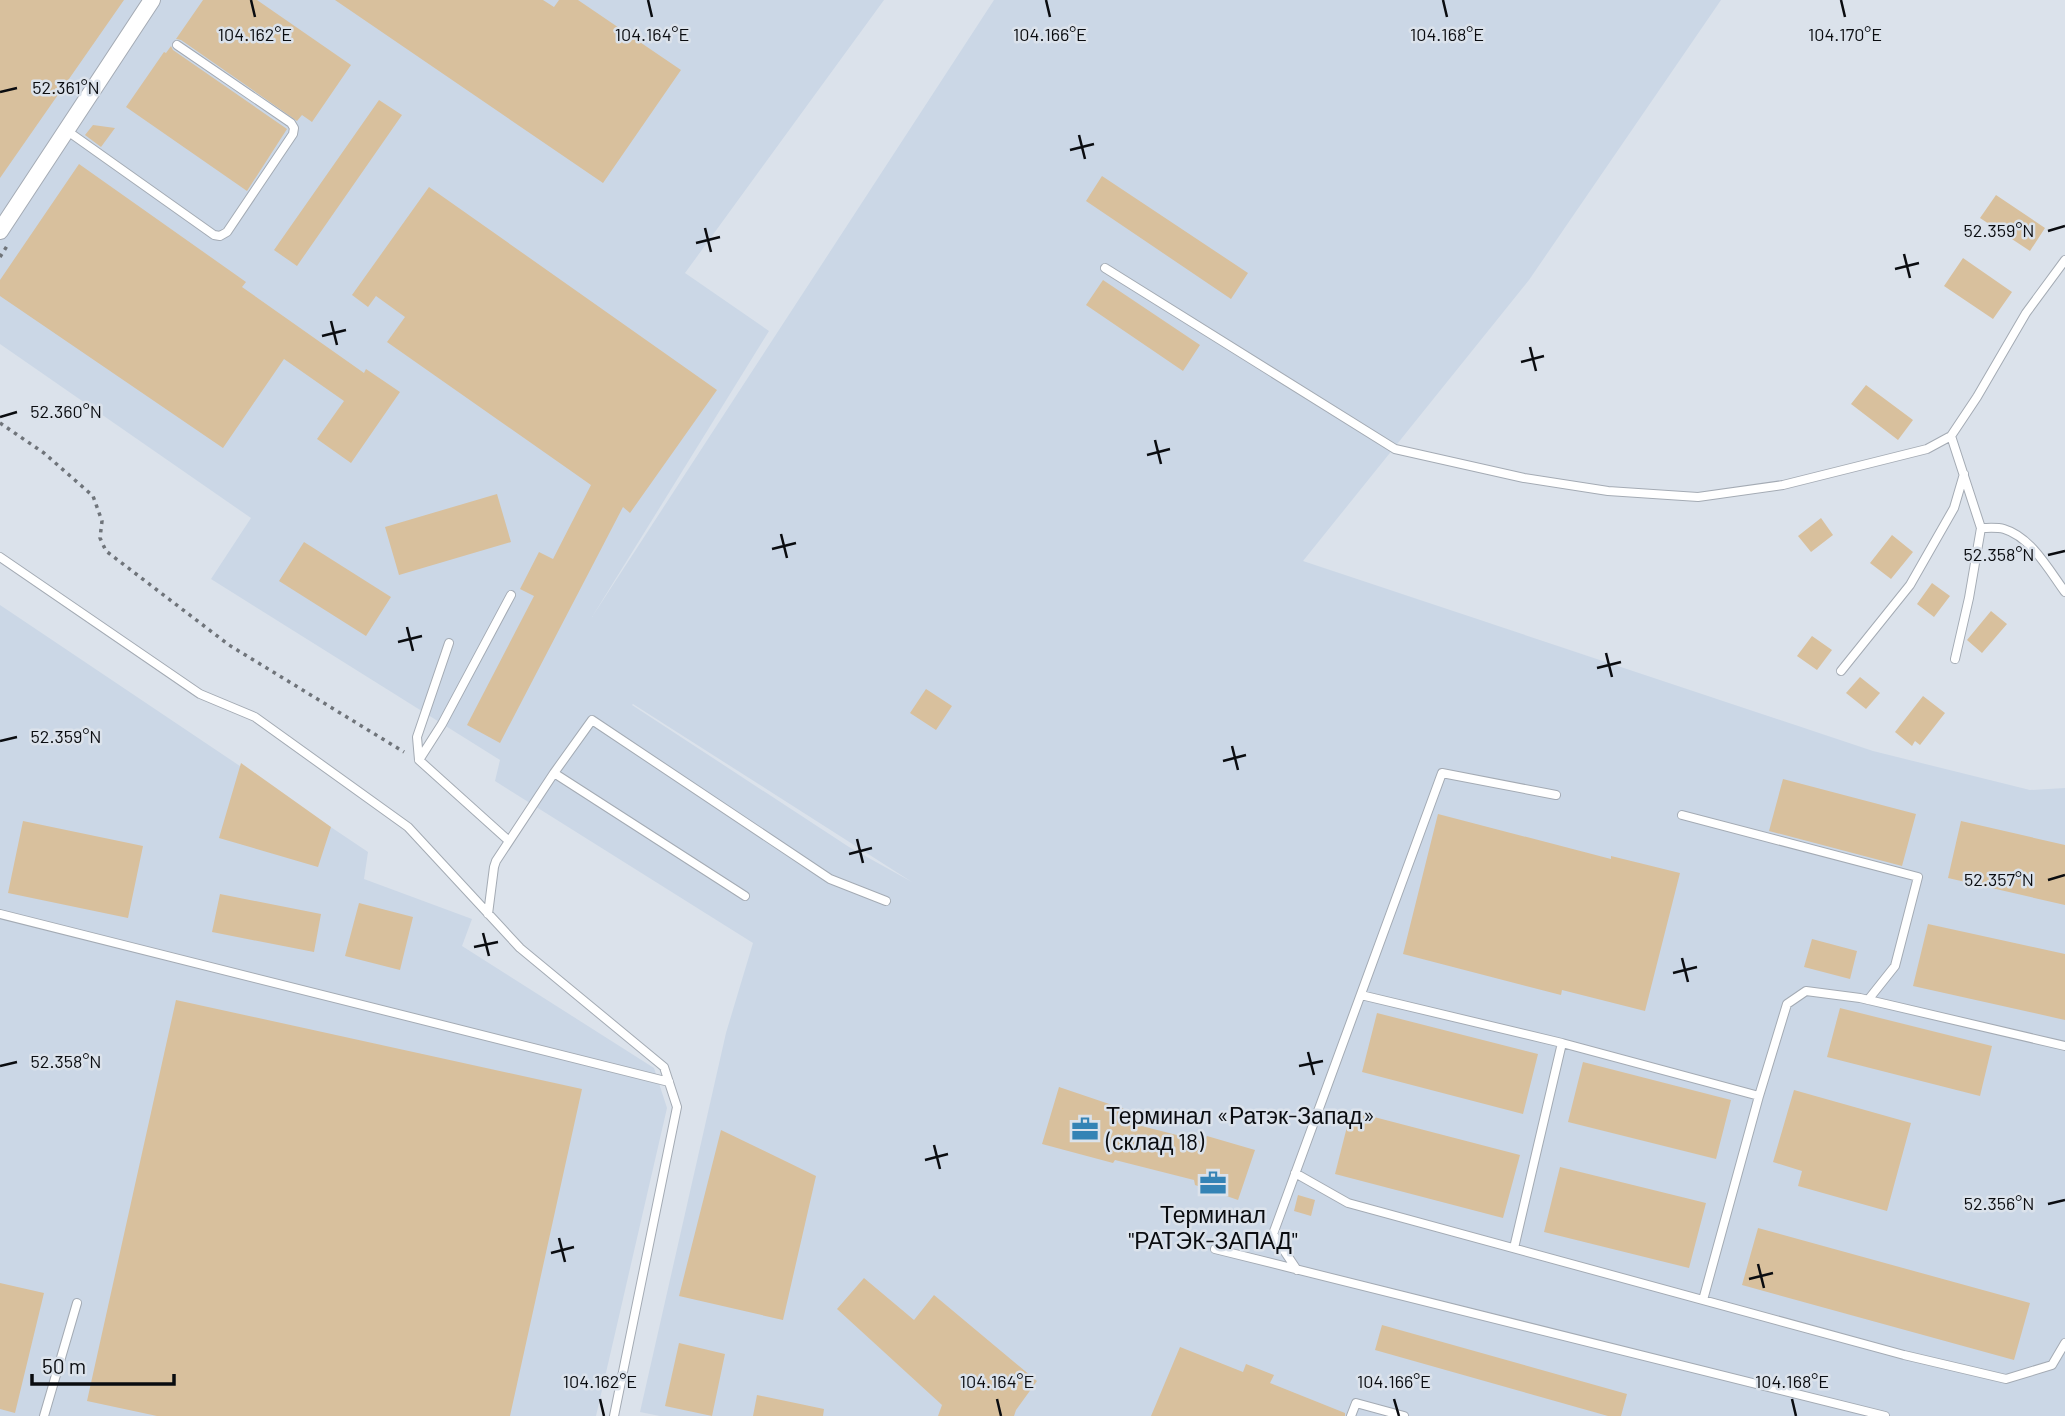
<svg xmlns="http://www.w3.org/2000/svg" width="2065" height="1416" viewBox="0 0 2065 1416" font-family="Barlow,sans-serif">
<rect width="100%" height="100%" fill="#dbe2eb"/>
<path fill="#cbd7e6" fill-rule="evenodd" d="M0,0h884l-199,273 84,58 -177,286 402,-617h727l-192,280 -226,281 570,190 157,39 35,-2v628h-1405l-20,-4 86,-379 27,-90 -258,-162 5,-21 -289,-181 40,-61 -251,-174zM632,705l1,-1 279,178 -63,-35z
M0,605l368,247 -4,27 108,40 -10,27 192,122 13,40 -71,308h-596z"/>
<path fill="#d8c09d" d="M0,0h124l-124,178z
M203,0h54l94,65 -39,57 -10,-7 -5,6 -116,-81 -5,-1z
M335,0h208l11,7 5,-7h19l103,70 -78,113z
M171,46l2,4 114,79 -40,62 -121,-84 38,-55 2,1z
M379,100l23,15 -105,151 -23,-16z
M93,125l22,3 -14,19 -16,-12z
M79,164l167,118 -4,5 122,86 2,-4 34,23 -49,71 -34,-24 27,-38 -60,-42 -61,89 -223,-152v-16z
M1102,176l146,97 -17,26 -145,-98z
M429,187l288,203 -87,123 -7,-6 -123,236 -33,-18 67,-129 -14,-7 19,-37 14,7 38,-74 -204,-143 18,-25 -29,-21 -8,11 -16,-12z
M1996,195l49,33 -15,23 -50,-33z
M1963,258l49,34 -19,27 -49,-33z
M1103,280l97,65 -17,26 -97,-66z
M1866,385l47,35 -15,20 -47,-36z
M497,494l14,48 -112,33 -14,-48z
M1821,518l12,17 -22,17 -13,-16z
M1892,535l21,17 -22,27 -21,-16z
M304,542l87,55 -25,39 -87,-55z
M1932,583l18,13 -16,21 -17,-13z
M1991,611l16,13 -25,29 -15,-13z
M1812,636l20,14 -15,20 -20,-14z
M1860,677l20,16 -14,16 -20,-16z
M926,689l26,17 -16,24 -26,-17z
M1923,696l22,17 -25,32 -5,-4 -3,5 -17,-14z
M241,763l90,64 -13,40 -99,-29z
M1783,779l133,35 -14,52 -133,-35z
M1438,814l173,45v-3l69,17 -35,138 -83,-21 -1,5 -158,-41z
M23,821l120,25 -15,72 -120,-25z
M1961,821l104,24v60l-117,-27z
M220,894l101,20 -7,38 -102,-20z
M359,903l54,14 -13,53 -55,-14z
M1928,924l137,30v66l-152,-34z
M1812,939l45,12 -7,28 -46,-12z
M176,1000l406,89 -72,327h-353l-70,-15z
M1840,1008l152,38 -12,50 -153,-39z
M1377,1013l161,41 -15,60 -161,-42z
M1583,1062l148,38 -15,59 -148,-37z
M1059,1087l71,24v12l74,19 3,-6 48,14 -17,50 -43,-15 -1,-5 -79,-20 -2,3 -71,-19z
M1794,1090l117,33 -24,88 -89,-25 4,-15 -29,-9z
M1351,1111l169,44 -17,63 -168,-44z
M721,1130l95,46 -33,144 -104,-24z
M1560,1167l146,36 -17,65 -145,-36z
M1298,1195l17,5 -4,16 -17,-5z
M1758,1228l272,75 -16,57 -272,-75z
M864,1278l50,42 20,-25 103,86 -21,29 -2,6h-76l4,-11 -105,-96z
M0,1283l44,10 -29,120 -15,-4z
M1382,1325l245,69 -6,22h-13l-233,-66z
M679,1343l46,11 -13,62 -47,-10z
M1180,1347l63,25 3,-8 28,11 -4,8 75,30v3h-194z
M757,1395l67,14 -1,7h-70z"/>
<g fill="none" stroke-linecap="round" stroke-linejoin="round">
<defs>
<path id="lane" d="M66,130l148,105 6,1 7,-4 66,-98 1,-6 -3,-5 -114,-78
M1105,268l290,181 129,29 84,13 90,6 85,-12 144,-36 24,-13 26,-39 49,-84 39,-53
M1951,436l30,92 -12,70 -14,61
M1981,528c7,0 16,-1 23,1 27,8 45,41 61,63
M0,557l200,137 55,23 153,110 112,121 144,119 13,40 -63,309
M449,643l-32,94 2,23 90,81
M1841,671l69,-86 44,-77 10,-34
M419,760l23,-36 69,-129
M554,773l191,123
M1682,815l236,62 -23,89 -27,34
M0,914l669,168
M488,914l6,-47 2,-6 58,-88 38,-53 238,159 56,22
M1361,995l201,48 197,53
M1295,1173l53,30 556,152 102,24 46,-14 13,-22
M1514,1248l48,-205
M1215,1249l670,167
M1297,1270l-24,-36 169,-461 114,22
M1703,1300l56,-204 28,-92 19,-13 54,7 205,48
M44,1416l33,-113
M1351,1416l5,-13 48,13"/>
<path id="street" d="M0,231l152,-231"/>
</defs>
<use href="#lane" stroke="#a4abb4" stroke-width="10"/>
<use href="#street" stroke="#a4abb4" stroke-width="18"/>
<path stroke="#6f747a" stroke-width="3.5" stroke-dasharray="3.5 5" stroke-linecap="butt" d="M0,257l7,-11
M0,423l44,30 49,43 9,25 -2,17 6,13 123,94 175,107"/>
<use href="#lane" stroke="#fff" stroke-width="8"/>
<use href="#street" stroke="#fff" stroke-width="16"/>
</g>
<path fill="none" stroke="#0a0c10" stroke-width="2.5" d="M251,0l4,17M648,0l4,17M1046,0l4,17M1443,0l4,17M1841,0l4,17M0,92l17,-4M1079,135l6,24M1070,150l24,-6M705,228l6,24M2048,231l17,-5M696,243l24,-6M1904,254l6,24M1895,269l24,-6M331,321l6,24M322,336l24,-6M1530,347l6,24M1521,362l23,-6M0,417l17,-5M1155,440l6,24M1147,455l23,-6M781,534l6,24M772,549l24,-6M2048,555l17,-4M407,627l6,24M398,642l24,-6M1606,653l6,24M1597,668l24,-6M0,741l17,-4M1232,746l6,24M1223,761l23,-6M857,839l6,24M849,854l23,-6M2048,880l17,-5M483,933l6,23M474,947l24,-5M1682,958l6,24M1673,973l24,-6M1308,1052l6,23M0,1066l17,-4M1299,1066l24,-5M934,1145l6,24M925,1160l23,-6M2048,1204l17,-4M559,1238l6,24M551,1253l23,-6M1758,1264l6,24M1749,1279l24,-6M600,1399l4,17M997,1399l4,17M1394,1399l5,17M1792,1399l4,17"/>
<defs>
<symbol id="office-bare" viewBox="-9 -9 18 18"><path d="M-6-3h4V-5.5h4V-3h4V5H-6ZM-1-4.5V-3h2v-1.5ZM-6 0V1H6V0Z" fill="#3483b5" stroke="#dbe2eb" stroke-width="2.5" paint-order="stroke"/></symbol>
</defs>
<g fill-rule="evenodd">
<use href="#office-bare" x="1066" y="1110" width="38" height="38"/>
<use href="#office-bare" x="1194" y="1164" width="38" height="38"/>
</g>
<g text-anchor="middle" stroke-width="5" stroke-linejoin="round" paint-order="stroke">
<g font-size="23" fill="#0a0c10" stroke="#dbe2eb" text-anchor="start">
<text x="1106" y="1124">Терминал «Ратэк-Запад»<tspan x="1106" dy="26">(склад 18)</tspan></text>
<text x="1213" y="1223" text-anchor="middle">Терминал<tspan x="1213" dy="26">"РАТЭК-ЗАПАД"</tspan></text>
</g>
</g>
<g font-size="18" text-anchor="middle" fill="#0a0c10" stroke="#dbe2eb" stroke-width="5" stroke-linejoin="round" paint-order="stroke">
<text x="255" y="41">104.162°E</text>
<text x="652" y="41">104.164°E</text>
<text x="1050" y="41">104.166°E</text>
<text x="1447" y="41">104.168°E</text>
<text x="1845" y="41">104.170°E</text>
<text x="66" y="94">52.361°N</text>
<text x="1999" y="237">52.359°N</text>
<text x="66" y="418">52.360°N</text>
<text x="1999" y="561">52.358°N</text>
<text x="66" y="743">52.359°N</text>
<text x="1999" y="886">52.357°N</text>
<text x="66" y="1068">52.358°N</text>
<text x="1999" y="1210">52.356°N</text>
<text x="600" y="1388">104.162°E</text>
<text x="997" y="1388">104.164°E</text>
<text x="1394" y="1388">104.166°E</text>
<text x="1792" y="1388">104.168°E</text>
</g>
<path d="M32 1374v10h142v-10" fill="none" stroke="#0a0c10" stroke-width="3.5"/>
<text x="42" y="1374" font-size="21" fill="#0a0c10" stroke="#dbe2eb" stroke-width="5" paint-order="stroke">50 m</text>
</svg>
